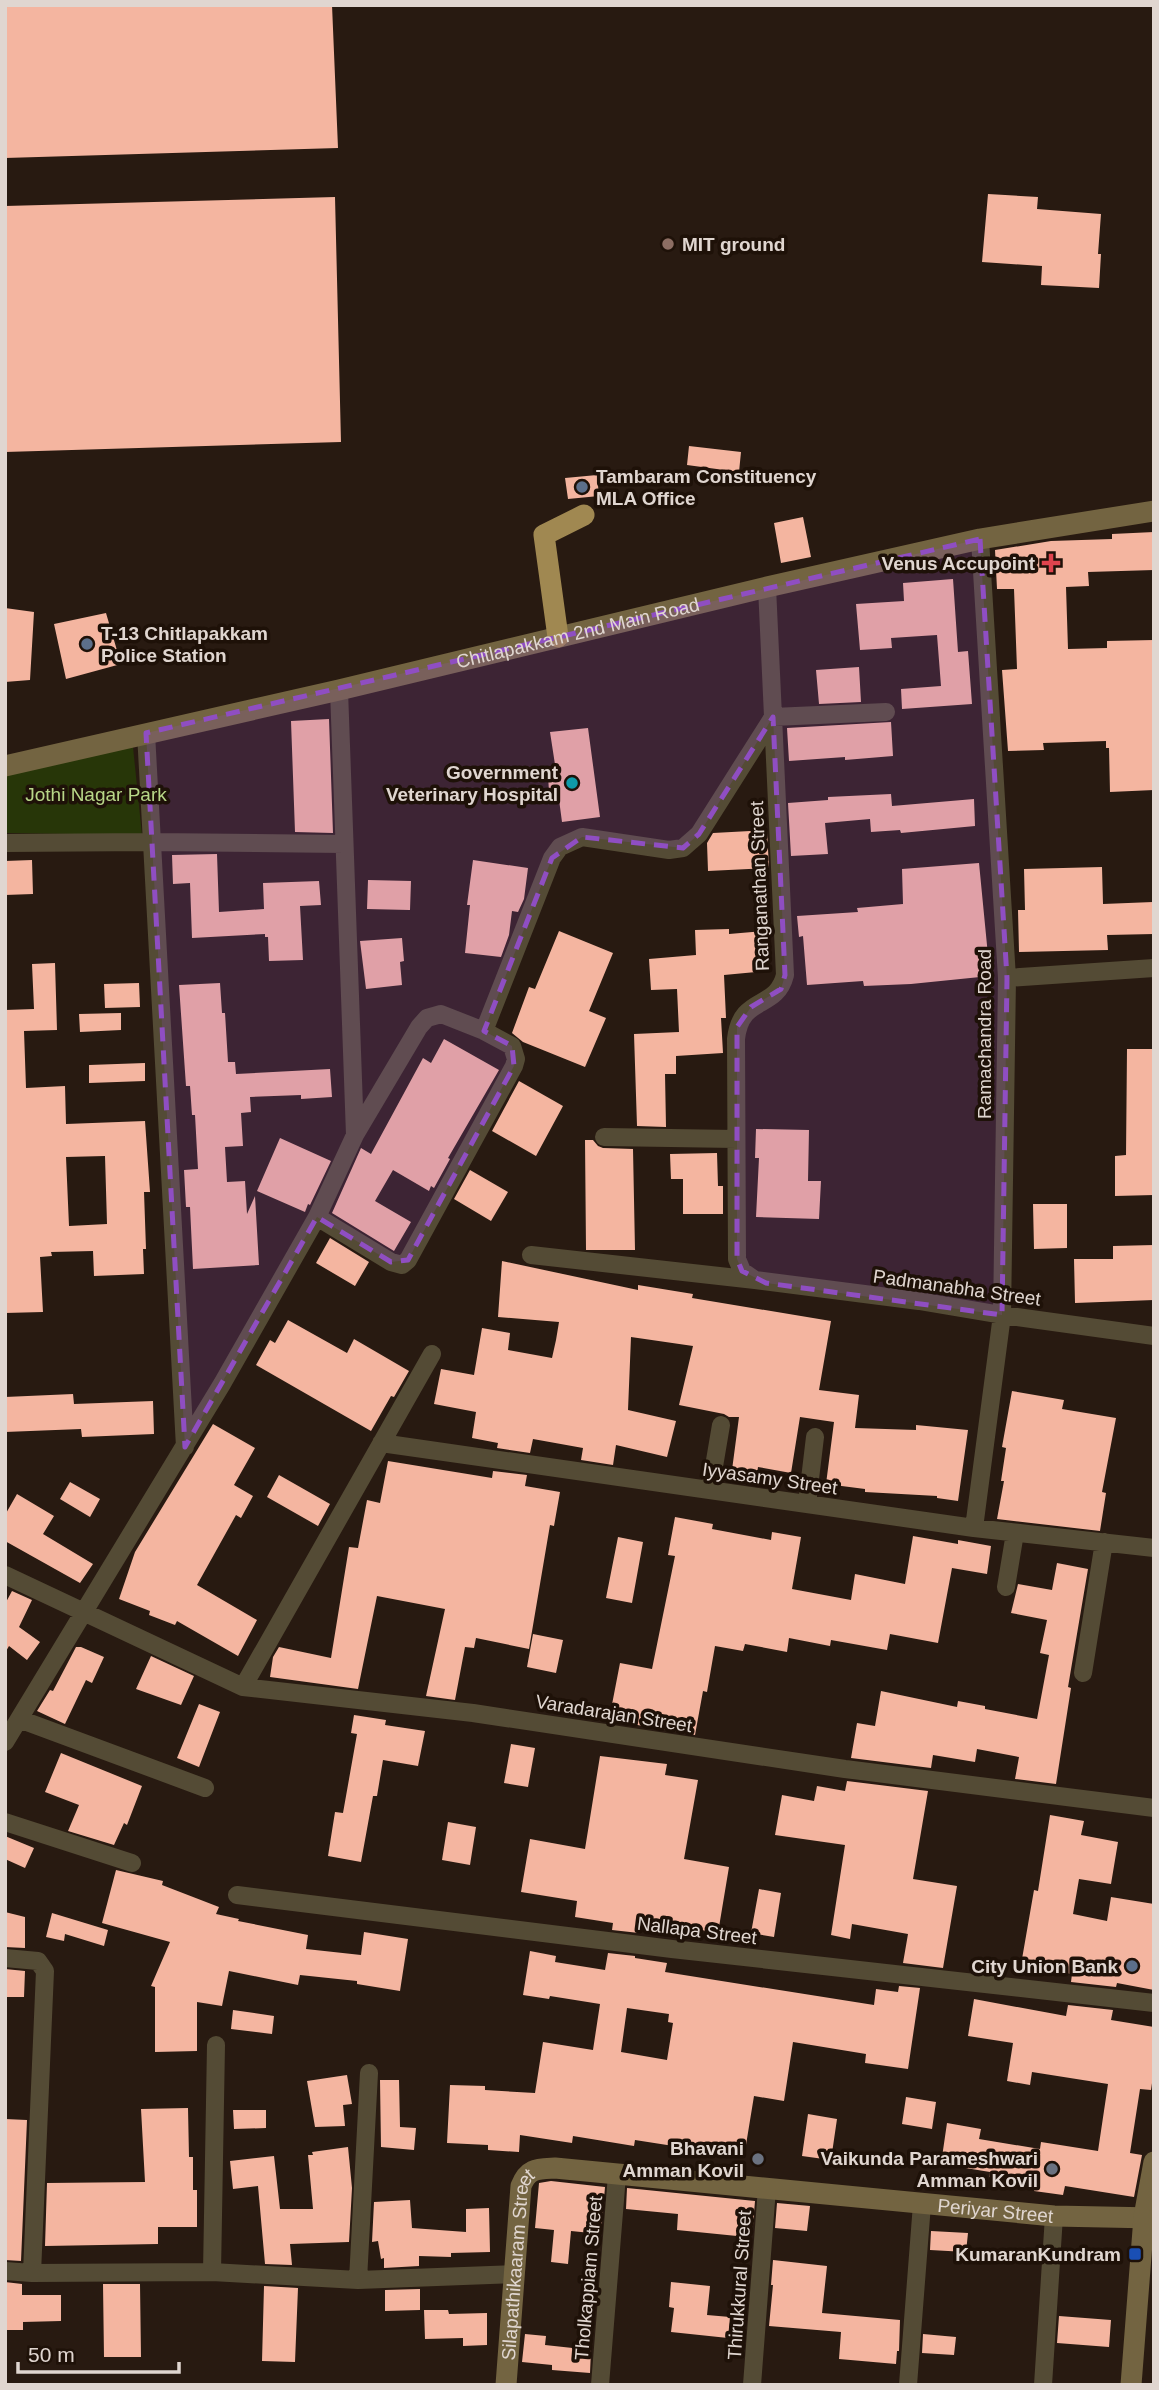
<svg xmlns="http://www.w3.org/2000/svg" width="1159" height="2390" viewBox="0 0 1159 2390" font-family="Arial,sans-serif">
<rect width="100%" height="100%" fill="#281a11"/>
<path fill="#273608" d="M133,747l9,88 -137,-2v-60z"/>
<path fill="#f4b5a0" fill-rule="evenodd" d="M5,5h327l6,143 -333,10z
M988,194l50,3 -1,12 64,5 -3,40h3l-2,34 -58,-3 1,-19 -60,-4z
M335,197l6,245 -336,10v-246z
M689,446l52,6 -2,20 -52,-7z
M597,475l2,21 -31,3 -3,-21z
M803,517l8,40 -30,6 -7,-40z
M1154,532v38l-66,2 1,14 -23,1 2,62 39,-1v-7l47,-1v150l-44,2 -1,-44h-3v-7l-63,2 1,7 -36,1 -6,-81 15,-1 -3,-80h-17l-2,-39 56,-9 61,-2v-5z
M953,579l5,73 10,-1 4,53 -70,5 -1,-20 40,-3 -4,-51 -46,3 1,10 -32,2 -4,-46 48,-3 -1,-18z
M5,608l29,4 -4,68 -25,2z
M106,613l15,51 -55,15 -12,-55z
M859,667l2,35 -42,2 -3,-34z
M329,719l4,114 -38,-1 -4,-111z
M891,722l2,34 -48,4v-3l-56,4 -2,-33z
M588,728l12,89 -38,5 -4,-30h-9l-1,-17 8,-4 -6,-39z
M891,794l1,12 82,-7 1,27 -74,7 -1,-3 -29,2 -1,-13 -45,4 3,31 -37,2 -3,-53 40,-3v-3z
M767,830l2,38 -61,3 -1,-28 6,-10z
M217,854l2,58 45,-3 -1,-26 56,-2 2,24 -21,1 3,54 -34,1 -1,-24h-3v-3l-73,4 -2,-55 -17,1 -1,-29z
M32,860l1,34 -28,1v-34z
M473,860l55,8 -4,31 -6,13 -6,-1 -3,24 -8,22 -36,-4 5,-48h-3z
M979,863l11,113 -79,8 -47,2 -1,-5 -56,4 -4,-49 -4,1 -2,-21 61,-4 -1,-4 46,-4 -1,-35z
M1102,867l1,37 50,-2 1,32 -47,1 1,15 -89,2 -1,-42h7l-1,-41z
M368,880l43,1 -1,29 -43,-1z
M729,929v5l36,-3 3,40 -44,4 2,43h-5l2,35 -47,3v18h-11l1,53 -29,-1 -3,-92 45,-2 -2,-43 -26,1 -2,-31 47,-4 -1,-25z
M559,931l54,22 -24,58 17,7 -21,49 -62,-25 -11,-9 17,-46 6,2z
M402,938l2,23 -4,1 2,23 -36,4 -6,-48z
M55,963l2,67 -33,1 2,57 39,-2 1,38 79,-3 5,71h-6l2,57h-3l1,25 -50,2 -1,-25 -42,1 1,4 -12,1 3,55 -38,1v-303l29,-1 -2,-45zM105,1156l2,68 -38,2 -3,-69z
M139,983l1,24 -35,1 -1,-24z
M220,983l2,30h3l3,49h7l1,12 94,-5 2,28 -31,2v-4l-51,2 1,15 -10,1 2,33 -18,1 2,35 18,-1 2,33 8,-18 4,69 -66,4 -3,-62h-4l-2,-37 14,-1 -3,-54h-3l-2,-29h-4l-7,-101z
M121,1013v17l-41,2 -1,-18z
M444,1039l55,31 -51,88 2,1 -16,29 -3,-2 -2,5 -36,-21 -18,31 36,21 -17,29 -62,-38 29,-65 10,6 52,-96 8,5z
M1127,1049h27v146l-39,1v-40l11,-1z
M145,1063v18l-56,2v-18z
M519,1081l44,25 -27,50 -44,-25z
M756,1129l53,1 -1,51h13l-2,38 -63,-2 3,-59h-4z
M280,1138l51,23 -21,44 -2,-1 -3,8 -48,-21z
M585,1140h8l5,6 5,2 30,1 2,101h-49z
M717,1153l1,33h5v28h-40v-35h-12l-1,-25z
M470,1170l38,22 -17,29 -37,-22z
M1033,1204h34v44l-33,1z
M330,1238l39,24 -14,24 -39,-23z
M1154,1245v55l-79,3 -1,-44h39v-13z
M502,1261l136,29v-5l55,9 -1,4 139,23 -12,69 40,5 -4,33 61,2v-5l52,5 -10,71 -21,-3v-2l-72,-4v-3l-39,-5 8,-62 -34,-5 -9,56 -33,-6 -1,7 -25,-4 7,-53h-10l-5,-3 -45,-9 14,-59 -62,-9 -3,73 48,11 -9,36 -51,-12 -3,20 -32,-5 2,-12 -50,-9 -3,14 -33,-5 1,-5 -26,-5 4,-26 -42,-8 7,-35 33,6 8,-47 28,5 -2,17 44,8 4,-18 3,-18 -61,-5z
M288,1320l59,33 7,-14 55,32 -15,26 -3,-1 -20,35 -115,-66 14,-25 5,3z
M1012,1391l52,9 -2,9 54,9 -14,74 4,1 -6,38 -103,-12 7,-38h-3l5,-33 -4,-1z
M73,1394l1,10 79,-3 1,33 -72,3 -1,-8 -76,3v-35z
M213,1424l42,24 -21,37 19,11 -12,22 -5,-3 -39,70 60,35 -19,36 -61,-35 -2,4 -26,-10 1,-4 -31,-12 16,-47z
M388,1461l104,17 1,-7 34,4 -2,11 35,6 -6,34 -4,-1 -21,124 -53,-11 -2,10 -9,-1 -10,53 -29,-4 19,-87 -68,-13 -19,93 -88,-12 3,-20 6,-10 52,11 18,-111 9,1 9,-48 13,3z
M279,1475l51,29 -12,22 -51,-29z
M70,1482l30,17 -10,18 -30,-18z
M17,1494l37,22 -11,18 50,30 -13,19 -75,-42v-26z
M675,1517l38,7 -1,5 59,11 1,-8 29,5 -9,52 59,11 4,-26 50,10 8,-48 45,8v-4l33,6 -4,28 -35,-6 -14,75 -48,-9 -3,16 -56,-10 -1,6 -41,-8 -2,14 -42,-8 -2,7 -28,-5 -8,46 -4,-1 -8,44 -86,-15 11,-57 32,6 23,-113 -7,-1z
M618,1537l25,5 -11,61 -26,-5z
M1057,1563l31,6 -20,118 3,1 -15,96 -41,-5 4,-22 -42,-8 -2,13 -42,-7 -2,13 -80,-10 6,-35 18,3 6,-35 76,16 1,-6 27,5v3l52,10 12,-64 -9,-2 7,-33 -36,-7 7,-29 34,6z
M12,1591l20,9 -13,27 21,15 -13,18 -18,-14 -4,7v-49z
M533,1634l30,6 -7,33 -29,-6z
M76,1647h5l23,10 -12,26 -6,-3 -21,44 -28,-13 13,-21 3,1z
M151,1656l43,20 -13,29 -45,-16z
M199,1704l21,8 -21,55 -22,-9z
M354,1715l32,5 -1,5 40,6 -7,35 -35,-6 -6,36h-4l-12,66 -33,-6 7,-44 8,1 14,-79 -6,-1z
M511,1744l24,4 -7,39 -24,-4z
M61,1753l81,33 -15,39 -3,-2 -10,22 -46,-14 11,-26 -34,-13z
M600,1756l67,8 -2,11 33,5 -14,79 45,8 -11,66 -77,-14 -2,14 -27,-3 1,-7 -38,-6 2,-16 -56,-9 9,-53 55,10z
M847,1781l81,10 -15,88 44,7 -14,82 -40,-5 5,-29 -56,-10 -2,15 -19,-4 14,-90 -70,-10 7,-40 32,6 3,-15 28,5z
M1050,1815l34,6 -3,14 37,7 -7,42 -32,-5 -6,35 34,7 4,-24 43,7v86l-37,-7 -1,4 -45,-5 1,-8 -6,-1 1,-6 -45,-8 12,-69 4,1z
M448,1822l28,5 -6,38 -28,-5z
M5,1836l29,12 -9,20 -20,-9z
M116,1870l47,11 -1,4 57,22 -3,7 23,5 -1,2 70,14 -2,14 55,6 3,-23 44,7 -8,52 -43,-7v-3l-57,-6 -2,10 -69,-14 -7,35 -25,-4v49l-42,1v-65l-4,-1 19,-44 -68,-19z
M759,1889l22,4 -7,44 -23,-4z
M5,1912l20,5v31l-20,-1z
M52,1913l56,17 -4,16 -39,-12 -1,7 -18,-4z
M530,1951l26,5 -1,6 50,8 3,-17 27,3v2l32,5 -2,9 209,33 2,-16 22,3 1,-6 21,2 -12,81 -43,-6 1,-9 -73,-12 -9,59 -30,-5 -10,61 -109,-17 -1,6 -61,-10 -1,7 -52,-8 -1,17 -31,-2v-5l-41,-2 3,-58 35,1v4l50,3 8,-51 50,8 7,-46 -50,-8 -1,3 -26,-4zM627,2008l42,6 -1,8 5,1 -6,37 -46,-8z
M5,1969l20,2 -1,26h-19z
M974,1999l92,17 2,-11 45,5 -2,10 43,7v42l-3,21 -11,-1 -10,64 12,2 -8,42 -69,-11 -2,9 -29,-4 1,-7 -46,-7 1,-5 -49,-8 6,-41 34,6 -2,10 61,10 1,-7 57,9 10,-67 -76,-12 -2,13 -23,-4 6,-38 -45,-7z
M233,2010l41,6 -2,18 -41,-5z
M347,2075l5,29 -9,1 2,21 -30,1 -8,-46z
M380,2080h19l1,47 16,1 -2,22 -33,-3z
M906,2097l30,5 -4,27 -30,-5z
M188,2108l1,49h4v33h4v37h-39v17l-113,2 2,-63 98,-1 -4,-73z
M233,2110h33v18l-32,1z
M808,2114l29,5 -6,41 -29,-4z
M5,2119l22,1 -6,141 -16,-1z
M348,2147l4,41 -3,54 -59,2 2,21 -27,-1 -7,-78 -25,3 -3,-28 44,-5 6,53h33l-5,-54h5l-1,-3z
M551,2181l54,6 -4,47 -30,-3 -3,33 -17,-2 3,-32 -19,-2 4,-45z
M627,2188l128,13 -2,24h-5l-1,12 -70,-7 1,-16 -52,-5z
M410,2200l2,28 54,4v-23l23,-1 1,44 -39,1v4l-32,-1v10l-35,2v-10l-3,1 -3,-18 -6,1 2,-40z
M777,2203l33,3 -3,25 -32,-3z
M931,2231l37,2 -2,19 -36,-2z
M773,2260l54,6 -5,47 78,7 -1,31h-2l-1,13 -57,-5 2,-27 -72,-6 4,-41h-2z
M5,2282l17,2v11h39v26l-38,1v8h-18z
M671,2282l39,4 -3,29 23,2 -2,21 -57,-6 3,-24 -5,-1z
M103,2284h37l1,73h-37z
M264,2286l34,2 -3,74 -33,-1z
M420,2289v21l-35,1v-21z
M424,2310h24l1,4 38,-1v32l-24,1v-8l-38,1z
M1059,2316l52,4 -2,27 -52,-4z
M525,2334l21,2 -1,9 46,5 -1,23 -38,-3v-5l-30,-3z
M923,2334l33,3 -2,18 -32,-2z"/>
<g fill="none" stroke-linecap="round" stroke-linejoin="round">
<path stroke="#544b35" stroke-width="18" d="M339,690l16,445
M146,733l39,714
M5,843l147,-1 192,2
M1007,978l147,-10
M604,1137l132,2
M317,1217l74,45 11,3 6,-5 106,-194 2,-7 -4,-13 -28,-15
M531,1255l224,25 164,21 83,14 152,21
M755,1280l-13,-9 -5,-12 -1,-220c5,-45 40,-28 49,-64l-18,-388
M381,1443l593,85 180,20
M710,1490l11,-65
M807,1504l8,-67
M974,1528l28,-213 5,-337 -27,-439
M5,1575l238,112 230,26 372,56 309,39
M1006,1587l9,-54
M1083,1673l21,-131
M243,1687l189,-333
M19,1719l186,69
M5,1742l217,-358 95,-167 38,-82 64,-108 8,-9 14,-4 43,17 68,-173 8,-11 22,-10 87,13 14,-2 16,-14 74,-117 113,-5
M5,1822l127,41
M237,1895l435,54 482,54
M5,1958l33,3 7,10 -13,302
M5,2271l27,2 180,-1 146,8 157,-6
M212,2272l4,-227
M358,2280l11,-207
M600,2385l17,-210
M752,2385l15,-197
M908,2385l14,-181
M1043,2385l11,-169"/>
<g stroke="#736441" stroke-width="21">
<path id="s1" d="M5,766l334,-76 428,-103 213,-48 174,-28"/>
<path id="s2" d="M506,2385l15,-199c7,-18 16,-17 34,-18l499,48 100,2"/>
<path d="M1131,2385l13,-168 10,-55"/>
</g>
<path stroke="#a08851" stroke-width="21" d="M558,637l-14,-102 40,-20"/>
</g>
<path fill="#8f4ec2" fill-opacity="0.2" stroke="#8f4ec2" stroke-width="5" stroke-dasharray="14 9" stroke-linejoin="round" d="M980,539l27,439 -5,337 -236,-32 -24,-12 -5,-12v-232l14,-20 30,-18 4,-14 -12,-258 -74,117 -16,14 -101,-11 -30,21 -68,173 28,15 2,20 -106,194 -17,2 -74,-45 -132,230 -39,-714z"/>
<circle fill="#8d6e63" stroke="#1e1108" stroke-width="2.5" cx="668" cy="244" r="7"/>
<g fill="#5c6f8a" stroke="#1e1108" stroke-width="2.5">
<circle cx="582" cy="487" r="7"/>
<circle cx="87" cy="644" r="7"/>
<circle cx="1132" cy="1966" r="7"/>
</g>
<path fill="#e0444e" stroke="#1e1108" stroke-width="2.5" d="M1047.5 552.5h7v7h7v7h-7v7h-7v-7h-7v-7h7z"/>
<circle fill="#0f9aa8" stroke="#1e1108" stroke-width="2.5" cx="572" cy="783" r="7"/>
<g fill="#6b7280" stroke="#1e1108" stroke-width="2.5">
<circle cx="758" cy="2159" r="7"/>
<circle cx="1052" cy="2169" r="7"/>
</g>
<rect fill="#1a4fb4" stroke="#1e1108" stroke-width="2.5" x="1128" y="2247" width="14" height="14" rx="3.5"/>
<g text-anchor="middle" stroke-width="7" stroke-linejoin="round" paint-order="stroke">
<g font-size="19" font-weight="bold" fill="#e0d6d0" stroke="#1e1108" text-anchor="end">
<text x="682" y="251" text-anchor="start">MIT ground</text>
<text x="596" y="483" text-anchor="start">Tambaram Constituency<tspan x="596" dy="22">MLA Office</tspan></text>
<text x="1035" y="570">Venus Accupoint</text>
<text x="101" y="640" text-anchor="start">T-13 Chitlapakkam<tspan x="101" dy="22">Police Station</tspan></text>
<text x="558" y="779">Government<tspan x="558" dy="22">Veterinary Hospital</tspan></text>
<text x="1118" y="1973">City Union Bank</text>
<text x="744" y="2155">Bhavani<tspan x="744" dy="22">Amman Kovil</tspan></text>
<text x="1038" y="2165">Vaikunda Parameshwari<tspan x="1038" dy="22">Amman Kovil</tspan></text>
<text x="1121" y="2261">KumaranKundram</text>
</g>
<g font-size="19" fill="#e0d6d0" stroke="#1e1108">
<text dy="7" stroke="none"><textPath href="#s1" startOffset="588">Chitlapakkam 2nd Main Road</textPath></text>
<text transform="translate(759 886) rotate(-92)" y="7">Ranganathan Street</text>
<text transform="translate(984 1034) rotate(-90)" y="7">Ramachandra Road</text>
<text transform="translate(957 1287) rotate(8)" y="7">Padmanabha Street</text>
<text transform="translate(770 1478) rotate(8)" y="7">Iyyasamy Street</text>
<text transform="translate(614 1713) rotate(9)" y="7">Varadarajan Street</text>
<text transform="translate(697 1930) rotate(7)" y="7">Nallapa Street</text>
<text dy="7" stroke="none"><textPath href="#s2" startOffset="684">Periyar Street</textPath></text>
<text dy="7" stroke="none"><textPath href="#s2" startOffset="121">Silapathikaaram Street</textPath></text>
<text transform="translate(588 2278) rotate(-85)" y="7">Tholkappiam Street</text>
<text transform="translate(739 2285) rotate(-86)" y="7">Thirukkural Street</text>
</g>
<g font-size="19" fill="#b8d788" stroke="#1e1108">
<text x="96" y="801">Jothi Nagar Park</text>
</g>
</g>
<rect width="1159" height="2390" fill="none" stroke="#e0d6d0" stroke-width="14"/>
<path d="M18 2362v10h161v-10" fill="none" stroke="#e0d6d0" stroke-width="3.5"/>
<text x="28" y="2362" font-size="21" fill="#e0d6d0" stroke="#1e1108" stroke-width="5" paint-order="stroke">50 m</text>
</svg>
